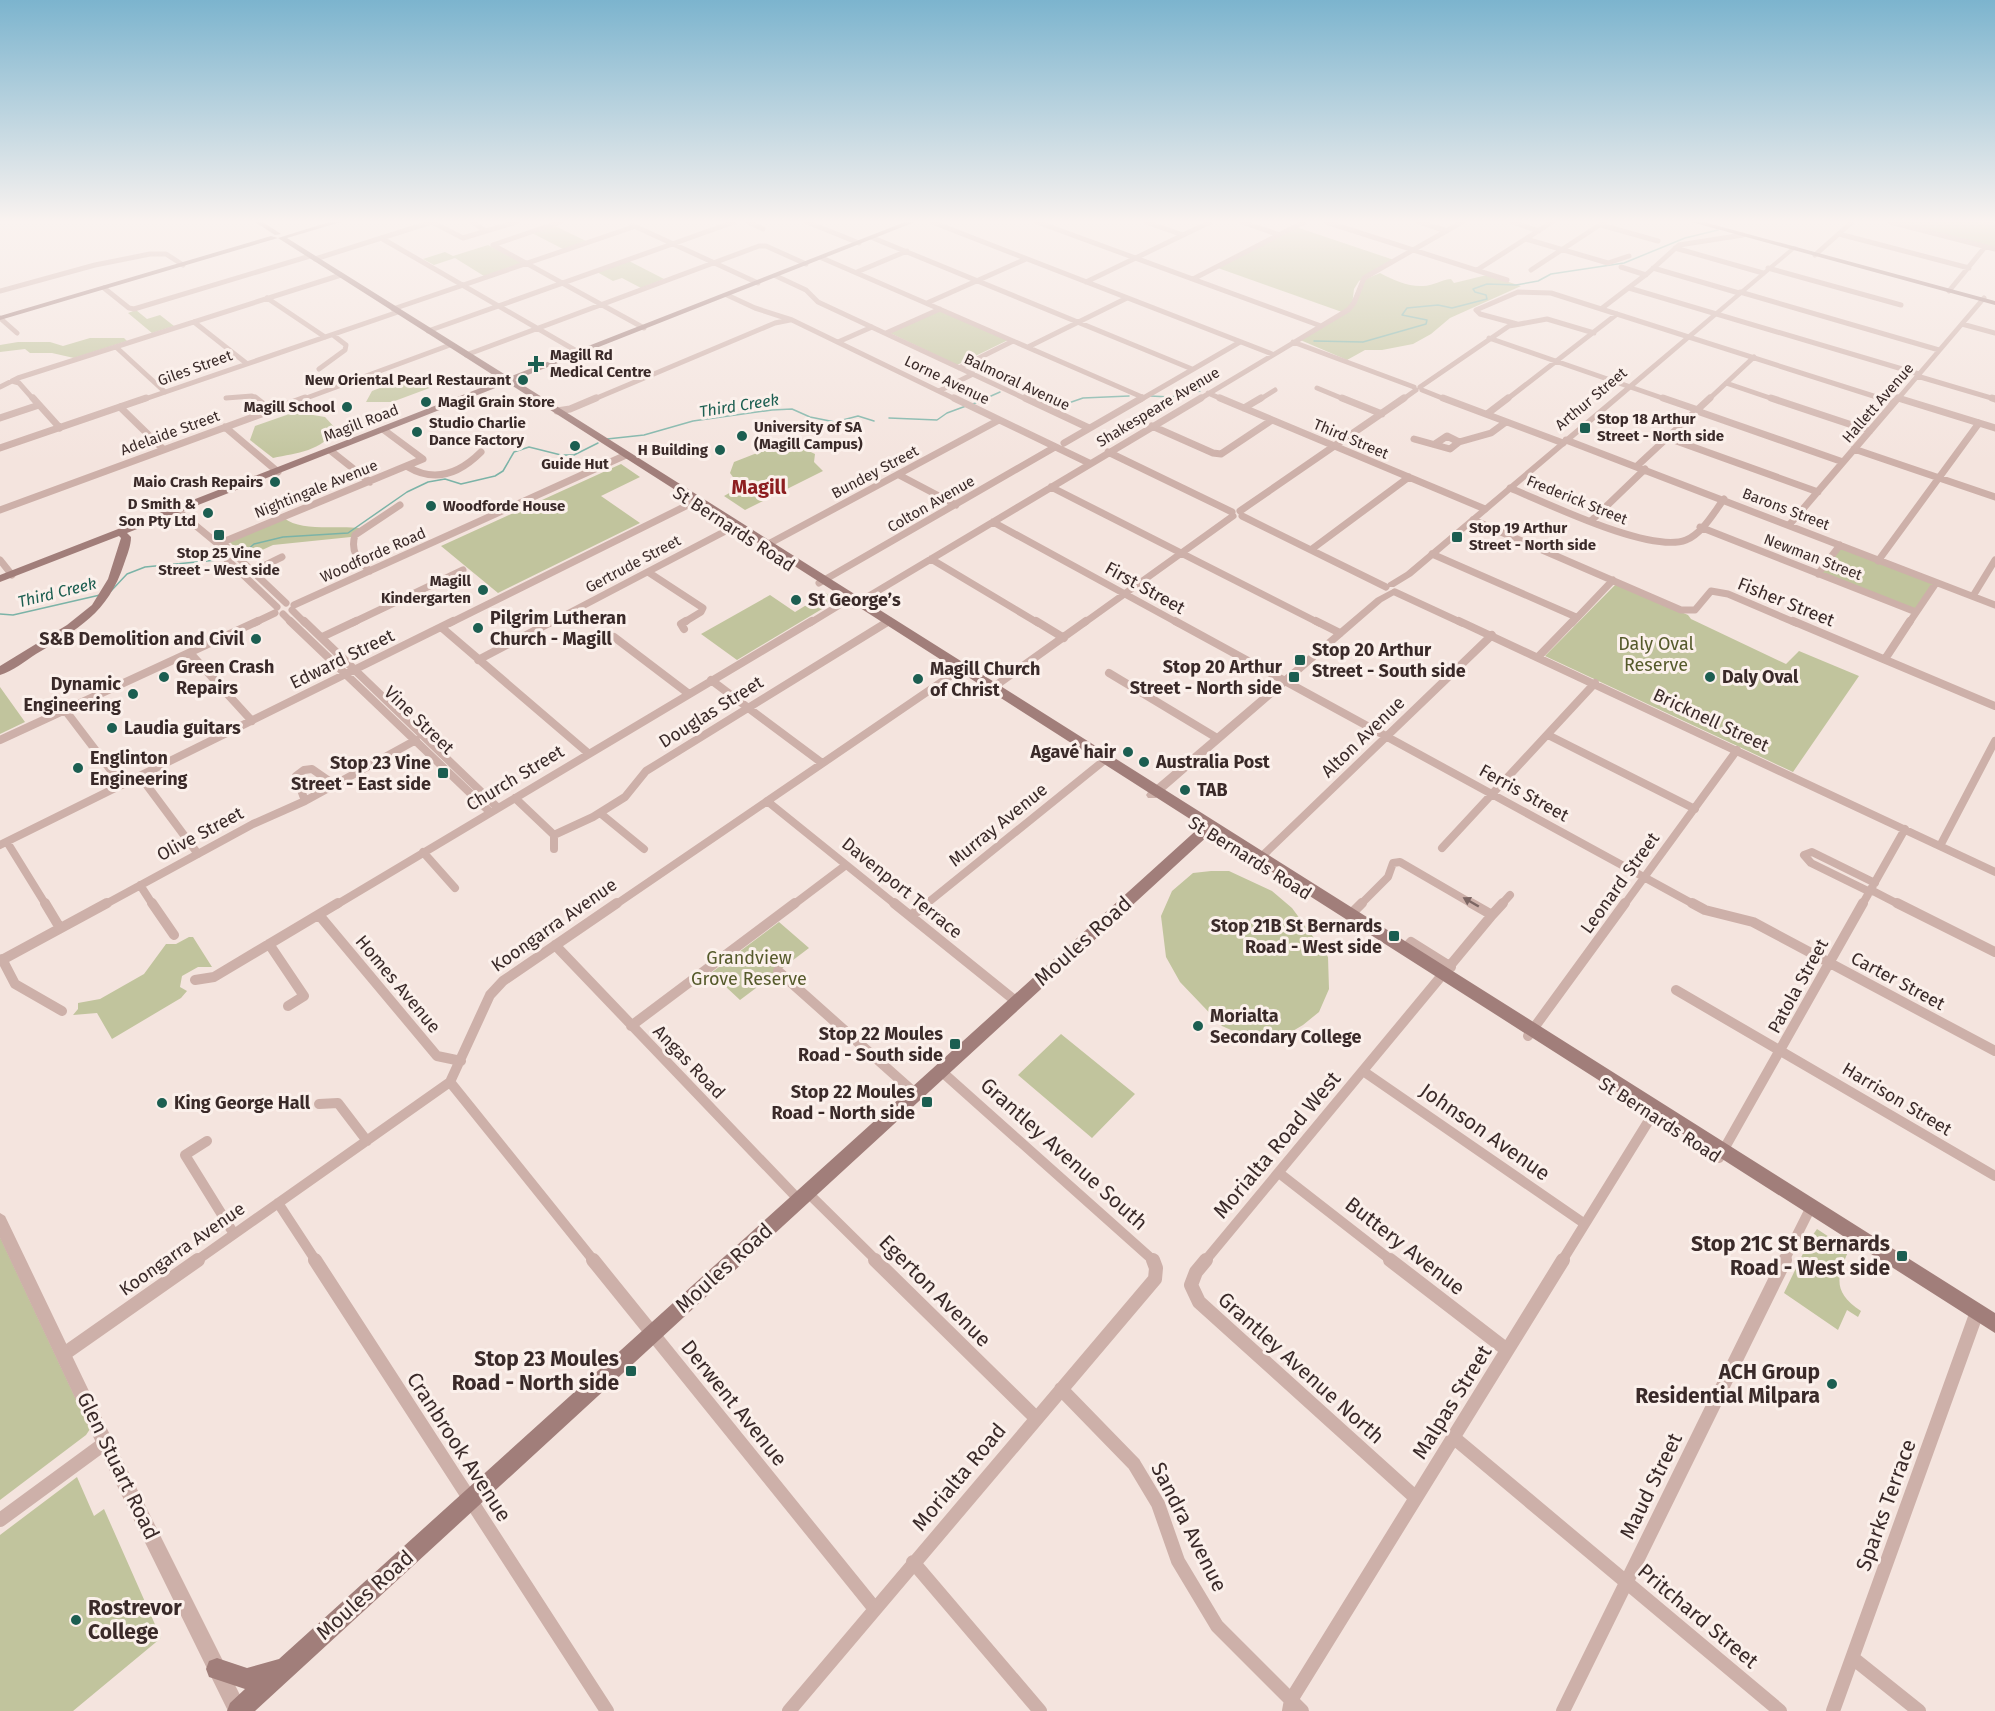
<svg xmlns="http://www.w3.org/2000/svg" width="1995" height="1711" viewBox="0 0 1995 1711" font-family="'Fira Sans',sans-serif">
<rect width="100%" height="100%" fill="#f4e4de"/>
<path fill="#c1c49d" d="M1893,222h86l16,4v22z
M555,226l31,15 -23,8 -31,-16z
M1296,227l98,33 -35,21 -5,8 -2,16 -10,7 -124,-44z
M488,245l34,18 -38,13 -29,-18 -21,7 -11,-6 22,-7 8,4z
M629,261l35,18 -23,9 -19,-10 -9,3 -16,-9z
M1380,273c13,7 29,14 43,13 10,0 17,-6 28,-7l3,4 33,-8 34,11 -71,32 -19,16 -18,10 -31,6h-17l-18,10 -49,-21 50,-29 13,-29z
M136,310l11,9 13,-4 14,11 -22,7 -24,-20z
M940,310l68,30 -51,25 -67,-32z
M90,338h34l3,3 -53,17 -22,-5h-22l-5,-4 -25,3v-7l18,-3h32l13,4z
M416,374l19,12 -43,16h-26l6,-11z
M295,412l30,5 11,12c-14,22 -39,24 -63,29l-23,-18 5,-14z
M779,444l17,1 19,9 -1,8 9,9 -78,39 -21,-14 16,-9 -10,-14 4,-11 36,-14v-3z
M621,464l19,13 -39,19 39,27 -142,70 -57,-47z
M284,518c17,14 53,7 76,10l-9,9 -78,8 -28,13 -16,-17z
M1840,545l96,38 -20,29 -98,-38z
M1616,584l72,31 3,4 95,45 13,-13 60,25 -66,96 -248,-116z
M826,593l8,6 -2,4 -95,57 -36,-26 69,-39 25,17z
M0,687l25,35 -25,12z
M1211,871h18l43,20 20,17 36,49 1,32 -10,23 -16,13 -29,17 -25,-4 -27,-12 -42,-44 -14,-25 -5,-41 11,-25 21,-18z
M779,922l30,26 -69,52 -29,-27z
M189,937h4l19,30h-14l-16,9 -2,11 7,4 -6,7 -69,41 -15,-26 -24,2 5,-6v-6l22,-4 44,-25 22,-30h10z
M1061,1034l74,60 -43,44 -74,-63z
M1817,1229l32,21c-13,28 -16,42 12,61l-3,6 -11,-7 -9,20 -54,-37 26,-54z
M0,1237l90,192 -4,6 -86,65z
M77,1477l17,39 10,-7 57,129 -88,73h-73v-176z"/>
<g fill="none" stroke-linecap="round" stroke-linejoin="round">
<path stroke="#7bb3a7" stroke-width="1.5" d="M1314,341l49,1 63,-18 1,-4 -25,-5 5,-7 31,-3 14,3 35,-9 -1,-4 -11,-3 -2,-3 14,-5 29,1 22,-4 13,-7 73,-11 61,-25 33,-8
M1150,396l21,1 29,-6
M973,404l27,-12
M1057,407l26,-9 46,-2
M889,418l48,2 10,-7 19,-7
M607,439l37,-4 49,-14 79,-11 20,-1 18,8 25,5 23,-6 16,5
M246,551l8,-7 29,-7 65,-4 59,-41 21,-10 17,-3 16,5 34,-8 8,-5 11,-19 15,-5 32,8h13l24,-12
M111,591l16,-17 18,-7 72,-7
M0,614l13,1 87,-20"/>
<path stroke="#cdb0a9" stroke-width="5" d="M748,222l15,7
M807,222l52,21
M932,222l340,132
M1037,222l284,104
M1146,222l37,13
M1242,222l38,13
M1326,222l181,58
M1419,222l28,9
M1512,222l27,9
M1890,222l105,27
M1985,222l10,3
M632,225l126,58
M1601,225l57,16
M486,231l30,-9
M1839,234l130,34
M381,238l199,115
M873,238l319,131
M1526,239l82,24 21,-7
M493,245l151,83
M493,245l67,-23
M1675,248l88,25
M1815,255l37,-33
M822,258l320,139
M315,259l117,-37 31,16 23,-7 -14,-9
M1621,267l25,8
M1653,268l86,25
M1768,268l133,37
M1477,270l75,-48
M1531,270l73,-48
M857,272l50,-21
M776,276l30,14 12,12 210,98
M1193,279l111,-57
M1086,282l124,-60
M104,288l25,20 5,1 176,-53
M1629,288l290,86
M0,291l95,-26 55,-11h16l17,11
M1949,291l36,-44
M1740,292l199,58
M727,295l28,13 37,12 165,80
M267,298l58,39
M927,303l99,-44
M393,309l243,-83
M1601,309l47,-36 31,-28 64,-10
M0,318l17,15
M194,322l52,41
M1517,324l-37,-10 -4,-4 42,-18 33,1 335,107
M1962,324l33,9
M428,331l306,-109
M886,333l54,-24
M1489,338l179,62
M838,342l34,-15
M1293,342l121,45
M116,347l49,45
M1028,347l99,-49
M466,355l293,-109h7l40,18
M959,368l54,-27
M319,369l26,-19 1,-5 -13,-10
M1917,376l78,23
M12,381l7,2 15,17
M1726,383l50,17
M0,387l18,-9 323,-103
M1420,387l89,-61 38,-7 47,14
M1317,388l29,12
M1422,390l25,10
M939,391l34,-17
M1208,393l16,7
M226,398l26,-2 5,4
M1898,398l5,2
M142,400l256,-88
M301,400l149,-55
M592,400l183,-77 15,-3
M1140,400l100,-58
M1198,400l150,-90 6,-7 10,-25 98,-56
M1259,400l16,-10
M1402,400l14,-10
M1506,400l111,-86
M1708,400l46,-43
M1897,400l87,-102"/>
<path stroke="#cdb0a9" stroke-width="7" d="M33,398l27,30
M255,398l15,12
M954,398l135,65
M1025,398l64,30
M1220,398l265,111
M1342,398l40,16
M1443,398l120,45
M1663,398l35,12
M1771,398l99,33
M1882,398l12,4
M1898,398l97,30
M1992,398l3,1
M120,407l43,42
M1244,408l17,-10
M557,411l13,-2 26,-11
M1697,411l146,51
M1487,414l21,-16
M0,418l39,-13
M1152,426l61,27 8,1 51,-34
M225,427l53,45
M1668,438l150,54
M1414,439l36,10 9,-7 32,-9 15,-11
M1566,440l429,165
M1064,443l78,-45
M1435,444l12,-8 12,6
M0,448l146,-50
M1854,449l141,48
M331,451l39,31
M1108,452l124,60
M1637,466l73,-68
M408,467c27,16 52,6 73,-15
M899,475l57,30
M1051,487l268,136
M1510,488c37,15 140,66 176,52 17,-7 28,-28 38,-41
M0,510l305,-112
M178,511l40,33 8,2 60,57
M1240,511l164,-113
M1242,516l144,71
M1473,520l208,90h14l16,-19 17,3 68,29
M1591,521l54,-52
M993,522l185,101
M1790,524l108,-126
M1700,527l216,85
M218,544l205,-85 -39,-29
M218,544l-1,6 60,57
M763,547l236,-127
M1312,549l97,-72
M1432,554l144,63
M931,559l107,64
M0,560l12,15
M1878,561l101,-138
M370,571c-12,-10 -20,-20 -15,-36l45,-30
M648,572l55,36 -2,4 -18,11
M249,573l33,-16
M1818,574l22,-29
M819,583l236,-136
M1395,592l67,31
M1973,596l22,-36
M294,605l332,-150
M854,605l347,-207
M292,610l13,13
M283,614l9,9
M254,623l21,-10
M352,623l111,-53
M450,623l248,-123
M550,623l187,-98
M810,623l41,-25
M886,623l3,-2
M1084,623l149,-107
M1572,623l41,-43
M1909,623l27,-40"/>
<path stroke="#cdb0a9" stroke-width="8" d="M290,621l200,191
M304,621l194,187
M1036,621l28,17
M1175,621l520,284
M1316,621l24,12
M1459,621l536,251
M1793,621l202,85
M441,627l147,126
M684,629l-3,-5 5,-3
M322,637l34,-16
M614,637l75,57
M190,653l62,68
M1538,657l35,-36
M1885,659l25,-38
M478,660l75,-39
M1109,673l108,65
M711,680l111,83
M988,691l98,-70
M65,710l57,75
M1548,735l147,74
M0,740l258,-119
M140,776l58,78
M515,798l39,37 39,-18 32,-20 21,-26 243,-150
M305,801l-9,-25 8,-6 8,-1 23,16
M767,801l129,104
M600,813l44,36
M554,835v14
M7,842l39,63
M0,845l453,-224
M1940,846l55,-105
M1442,848l153,-165
M423,852l32,36
M1256,862l236,-227
M140,885l13,20
M1871,890l29,15
M1870,892l-59,-29 -7,-8 8,-3 63,31
M104,905l149,-81 52,-23 111,-61
M336,905l476,-284
M615,905l347,-237
M793,905l53,-40
M925,905l181,-146
M1360,905l28,-28 5,-14 7,-1 74,43
M1501,905l9,-10
M1624,905l113,-155
M1862,905l43,-76"/>
<path stroke="#cdb0a9" stroke-width="10" d="M45,903l15,25
M152,903l22,32
M894,903l123,99
M1692,903l13,7 48,12 242,129
M1897,903l98,49
M319,915l118,141 24,5
M1350,915l12,-12
M1492,915l11,-12
M911,916l16,-13
M269,944l35,52 -16,10
M555,945l244,255
M1405,949l6,-7 40,25
M2,959l13,25 47,27
M0,961l107,-58
M778,971l138,123
M195,980l19,-3 124,-74
M1676,990l319,186
M631,1026l164,-123
M1528,1036l97,-133
M941,1071l213,190
M1363,1071l222,153
M450,1082l144,179
M319,1104l19,-1 29,38
M207,1141l-22,14 49,79
M1719,1158l144,-255
M1279,1173l113,88
M807,1192l70,69
M278,1203l38,58
M196,1261l254,-179 40,-87 13,-14 114,-78
M1205,1261l287,-346 -21,-12
M1562,1261l94,-152
M1784,1261l27,-54"/>
<path stroke="#cdb0a9" stroke-width="14" d="M315,1260l292,451
M593,1260l282,349
M875,1260l161,158
M1206,1260l-10,12 -5,13 8,17 217,196
M1390,1260l117,90
M64,1354l134,-94
M1061,1389l73,75 24,40 20,57 39,65 85,85
M1453,1437l327,274
M0,1520l105,-77
M913,1562l127,149
M1854,1659l65,52
M789,1711l366,-432 1,-11 -3,-8
M1289,1711l2,-11 272,-440
M1563,1711l222,-451
M1833,1711l144,-399"/>
<path fill="#cdb0a9" fill-rule="evenodd" d="M1793,246l5,1 -386,329 -18,11h-6v-4l18,-11z
M1393,589l5,3 -2,2 -14,8 -226,196h-8l-2,-3 2,-3 228,-194z
M0,1213l5,3 106,221 137,274h-20l-129,-262 -99,-211z"/>
<path fill="#a17e7a" fill-rule="evenodd" d="M255,222h8l18,12 -6,1z
M329,222h12l-54,16 222,139 396,-155h10l-400,158 1480,933v20l-784,-500 -956,878h-28l3,-8 15,-14 -36,-12 -3,-8 3,-8 8,-3 30,10 32,-9 922,-833 -693,-443 -381,150 4,4c0,9 -4,18 -7,27 -16,49 -46,65 -88,90 -11,7 -23,17 -36,21v-9l67,-41 25,-20 16,-26 13,-41 -2,-2 -119,46v-7l501,-195 -223,-142z
M1691,222h13l291,79v4z
M271,236l7,2 -278,82v-4z"/>
</g>
<defs><path id="oneway-solid" d="M-6-.8H1V-3.2L6.5 0L1 3.2V.8H-6Z" transform="scale(1.5)"/></defs>
<use fill="#7c6663" href="#oneway-solid" transform="translate(1471 902) rotate(-150)"/>
<linearGradient id="sky" x2="0" y2="1"><stop stop-color="#7cb4ce"/><stop offset="0.48" stop-color="#faf3f0"/><stop offset="1" stop-color="#faf3f0" stop-opacity="0"/></linearGradient>
<rect width="1995" height="462" fill="url(#sky)"/>
<g fill="#1c5e51" stroke="#fbf0eb" stroke-width="2">
<path d="M533 355h6v6h6v6h-6v6h-6v-6h-6v-6h6z"/>
<circle cx="523" cy="380" r="6"/>
<circle cx="426" cy="402" r="6"/>
<circle cx="347" cy="407" r="6"/>
<rect x="1579" y="422" width="12" height="12" rx="3"/>
<circle cx="417" cy="432" r="6"/>
<circle cx="742" cy="436" r="6"/>
<circle cx="575" cy="446" r="6"/>
<circle cx="720" cy="450" r="6"/>
<circle cx="275" cy="482" r="6"/>
<circle cx="431" cy="506" r="6"/>
<circle cx="208" cy="513" r="6"/>
<rect x="213" y="529" width="12" height="12" rx="3"/>
<rect x="1451" y="531" width="12" height="12" rx="3"/>
<circle cx="483" cy="590" r="6"/>
<circle cx="796" cy="600" r="6"/>
<circle cx="478" cy="628" r="6"/>
<circle cx="256" cy="639" r="6"/>
<rect x="1294" y="654" width="12" height="12" rx="3"/>
<circle cx="164" cy="677" r="6"/>
<rect x="1288" y="671" width="12" height="12" rx="3"/>
<circle cx="1710" cy="677" r="6"/>
<circle cx="918" cy="679" r="6"/>
<circle cx="133" cy="694" r="6"/>
<circle cx="112" cy="728" r="6"/>
<circle cx="1128" cy="752" r="6"/>
<circle cx="1144" cy="762" r="6"/>
<circle cx="78" cy="768" r="6"/>
<rect x="437" y="767" width="12" height="12" rx="3"/>
<circle cx="1185" cy="790" r="6"/>
<rect x="1388" y="930" width="12" height="12" rx="3"/>
<circle cx="1198" cy="1026" r="6"/>
<rect x="949" y="1038" width="12" height="12" rx="3"/>
<rect x="921" y="1096" width="12" height="12" rx="3"/>
<circle cx="162" cy="1103" r="6"/>
<rect x="1896" y="1250" width="12" height="12" rx="3"/>
<rect x="625" y="1365" width="12" height="12" rx="3"/>
<circle cx="1832" cy="1384" r="6"/>
<circle cx="76" cy="1620" r="6"/>
</g>
<g text-anchor="middle" stroke-width="6" stroke-linejoin="round" paint-order="stroke">
<g font-size="15" font-weight="bold" fill="#3a2a29" stroke="#fbf0eb" text-anchor="start">
<text x="550" y="360">Magill Rd<tspan x="550" dy="17">Medical Centre</tspan></text>
<text x="511" y="385" text-anchor="end">New Oriental Pearl Restaurant</text>
<text x="438" y="407">Magil Grain Store</text>
<text x="335" y="412" text-anchor="end">Magill School</text>
<text x="1597" y="424">Stop 18 Arthur<tspan x="1597" dy="17">Street - North side</tspan></text>
<text x="429" y="428">Studio Charlie<tspan x="429" dy="17">Dance Factory</tspan></text>
<text x="754" y="432">University of SA<tspan x="754" dy="17">(Magill Campus)</tspan></text>
<text x="708" y="455" text-anchor="end">H Building</text>
<text x="575" y="469" text-anchor="middle">Guide Hut</text>
<text x="263" y="487" text-anchor="end">Maio Crash Repairs</text>
<text x="196" y="509" text-anchor="end">D Smith &amp;<tspan x="196" dy="17">Son Pty Ltd</tspan></text>
<text x="443" y="511">Woodforde House</text>
<text x="1469" y="533">Stop 19 Arthur<tspan x="1469" dy="17">Street - North side</tspan></text>
<text x="219" y="558" text-anchor="middle">Stop 25 Vine<tspan x="219" dy="17">Street - West side</tspan></text>
<text x="471" y="586" text-anchor="end">Magill<tspan x="471" dy="17">Kindergarten</tspan></text>
</g>
<g font-size="15" fill="#3a2a29" stroke="#fbf0eb">
<text transform="translate(195 368) rotate(-20)" y="5">Giles Street</text>
<text transform="translate(947 380) rotate(26)" y="5">Lorne Avenue</text>
<text transform="translate(1017 382) rotate(25)" y="5">Balmoral Avenue</text>
<text transform="translate(1591 399) rotate(-40)" y="5">Arthur Street</text>
<text transform="translate(1878 403) rotate(-49)" y="5">Hallett Avenue</text>
<text transform="translate(1158 407) rotate(-31)" y="5">Shakespeare Avenue</text>
<text transform="translate(361 423) rotate(-21)" y="5">Magill Road</text>
<text transform="translate(170 433) rotate(-20)" y="5">Adelaide Street</text>
<text transform="translate(1351 439) rotate(23)" y="5">Third Street</text>
<text transform="translate(875 472) rotate(-28)" y="5">Bundey Street</text>
<text transform="translate(316 489) rotate(-22)" y="5">Nightingale Avenue</text>
<text transform="translate(1577 500) rotate(22)" y="5">Frederick Street</text>
<text transform="translate(931 504) rotate(-30)" y="5">Colton Avenue</text>
<text transform="translate(1786 509) rotate(21)" y="5">Barons Street</text>
<text transform="translate(373 555) rotate(-24)" y="5">Woodforde Road</text>
<text transform="translate(1813 557) rotate(21)" y="5">Newman Street</text>
<text transform="translate(633 564) rotate(-28)" y="5">Gertrude Street</text>
</g>
<g font-size="16" font-style="italic" fill="#1c5e51" stroke="#fbf0eb">
<text transform="translate(739 405) rotate(-9)" y="6">Third Creek</text>
<text transform="translate(57 592) rotate(-14)" y="6">Third Creek</text>
</g>
<g font-size="18" fill="#3a2a29" stroke="#fbf0eb">
<text transform="translate(734 529) rotate(33)" y="6">St Bernards Road</text>
<text transform="translate(1145 588) rotate(29)" y="6">First Street</text>
<text transform="translate(1786 602) rotate(22)" y="6">Fisher Street</text>
<text transform="translate(342 659) rotate(-26)" y="6">Edward Street</text>
<text transform="translate(711 712) rotate(-32)" y="6">Douglas Street</text>
<text transform="translate(419 720) rotate(44)" y="6">Vine Street</text>
<text transform="translate(1711 720) rotate(25)" y="6">Bricknell Street</text>
<text transform="translate(1363 737) rotate(-44)" y="6">Alton Avenue</text>
<text transform="translate(515 778) rotate(-31)" y="6">Church Street</text>
<text transform="translate(1524 793) rotate(29)" y="6">Ferris Street</text>
<text transform="translate(998 825) rotate(-39)" y="6">Murray Avenue</text>
<text transform="translate(200 834) rotate(-28)" y="6">Olive Street</text>
<text transform="translate(1250 858) rotate(32)" y="6">St Bernards Road</text>
<text transform="translate(1620 883) rotate(-54)" y="6">Leonard Street</text>
<text transform="translate(902 888) rotate(39)" y="6">Davenport Terrace</text>
<text transform="translate(554 925) rotate(-35)" y="6">Koongarra Avenue</text>
<text transform="translate(1898 981) rotate(28)" y="6">Carter Street</text>
<text transform="translate(398 984) rotate(50)" y="6">Homes Avenue</text>
<text transform="translate(1798 986) rotate(-61)" y="6">Patola Street</text>
<text transform="translate(689 1062) rotate(46)" y="6">Angas Road</text>
<text transform="translate(1897 1099) rotate(31)" y="6">Harrison Street</text>
<text transform="translate(1660 1120) rotate(33)" y="6">St Bernards Road</text>
<text transform="translate(182 1249) rotate(-35)" y="6">Koongarra Avenue</text>
</g>
<g font-size="18" font-weight="bold" fill="#3a2a29" stroke="#fbf0eb" text-anchor="start">
<text x="808" y="606">St George’s</text>
<text x="490" y="624">Pilgrim Lutheran<tspan x="490" dy="21">Church - Magill</tspan></text>
<text x="244" y="645" text-anchor="end">S&amp;B Demolition and Civil</text>
<text x="1312" y="656">Stop 20 Arthur<tspan x="1312" dy="21">Street - South side</tspan></text>
<text x="176" y="673">Green Crash<tspan x="176" dy="21">Repairs</tspan></text>
<text x="1282" y="673" text-anchor="end">Stop 20 Arthur<tspan x="1282" dy="21">Street - North side</tspan></text>
<text x="930" y="675">Magill Church<tspan x="930" dy="21">of Christ</tspan></text>
<text x="1722" y="683">Daly Oval</text>
<text x="121" y="690" text-anchor="end">Dynamic<tspan x="121" dy="21">Engineering</tspan></text>
<text x="124" y="734">Laudia guitars</text>
<text x="1116" y="758" text-anchor="end">Agavé hair</text>
<text x="90" y="764">Englinton<tspan x="90" dy="21">Engineering</tspan></text>
<text x="1156" y="768">Australia Post</text>
<text x="431" y="769" text-anchor="end">Stop 23 Vine<tspan x="431" dy="21">Street - East side</tspan></text>
<text x="1197" y="796">TAB</text>
<text x="1382" y="932" text-anchor="end">Stop 21B St Bernards<tspan x="1382" dy="21">Road - West side</tspan></text>
<text x="1210" y="1022">Morialta<tspan x="1210" dy="21">Secondary College</tspan></text>
<text x="943" y="1040" text-anchor="end">Stop 22 Moules<tspan x="943" dy="21">Road - South side</tspan></text>
<text x="915" y="1098" text-anchor="end">Stop 22 Moules<tspan x="915" dy="21">Road - North side</tspan></text>
<text x="174" y="1109">King George Hall</text>
</g>
<g font-size="18" fill="#555a2b" stroke="#fbf0eb">
<text x="1656" y="650">Daly Oval<tspan x="1656" dy="21">Reserve</tspan></text>
<text x="749" y="964">Grandview<tspan x="749" dy="21">Grove Reserve</tspan></text>
</g>
<g font-size="20" font-weight="bold" fill="#8d1e20" stroke="#fbf0eb">
<text x="759" y="494">Magill</text>
</g>
<g font-size="21" fill="#3a2a29" stroke="#fbf0eb">
<text transform="translate(1083 941) rotate(-42)" y="7">Moules Road</text>
<text transform="translate(1485 1132) rotate(35)" y="7">Johnson Avenue</text>
<text transform="translate(1277 1145) rotate(-50)" y="7">Morialta Road West</text>
<text transform="translate(1064 1154) rotate(42)" y="7">Grantley Avenue South</text>
<text transform="translate(1405 1246) rotate(38)" y="7">Buttery Avenue</text>
<text transform="translate(724 1268) rotate(-42)" y="7">Moules Road</text>
<text transform="translate(935 1291) rotate(45)" y="7">Egerton Avenue</text>
<text transform="translate(1301 1368) rotate(42)" y="7">Grantley Avenue North</text>
<text transform="translate(1452 1402) rotate(-58)" y="7">Malpas Street</text>
<text transform="translate(734 1403) rotate(51)" y="7">Derwent Avenue</text>
<text transform="translate(459 1447) rotate(57)" y="7">Cranbrook Avenue</text>
<text transform="translate(118 1466) rotate(64)" y="7">Glen Stuart Road</text>
<text transform="translate(959 1477) rotate(-50)" y="7">Morialta Road</text>
<text transform="translate(1651 1486) rotate(-64)" y="7">Maud Street</text>
<text transform="translate(1886 1505) rotate(-70)" y="7">Sparks Terrace</text>
<text transform="translate(1189 1527) rotate(63)" y="7">Sandra Avenue</text>
<text transform="translate(365 1595) rotate(-42)" y="7">Moules Road</text>
<text transform="translate(1698 1616) rotate(40)" y="7">Pritchard Street</text>
</g>
<g font-size="21" font-weight="bold" fill="#3a2a29" stroke="#fbf0eb" text-anchor="end">
<text x="1890" y="1251">Stop 21C St Bernards<tspan x="1890" dy="24">Road - West side</tspan></text>
<text x="619" y="1366">Stop 23 Moules<tspan x="619" dy="24">Road - North side</tspan></text>
<text x="1820" y="1379">ACH Group<tspan x="1820" dy="24">Residential Milpara</tspan></text>
<text x="88" y="1615" text-anchor="start">Rostrevor<tspan x="88" dy="24">College</tspan></text>
</g>
</g>
</svg>
